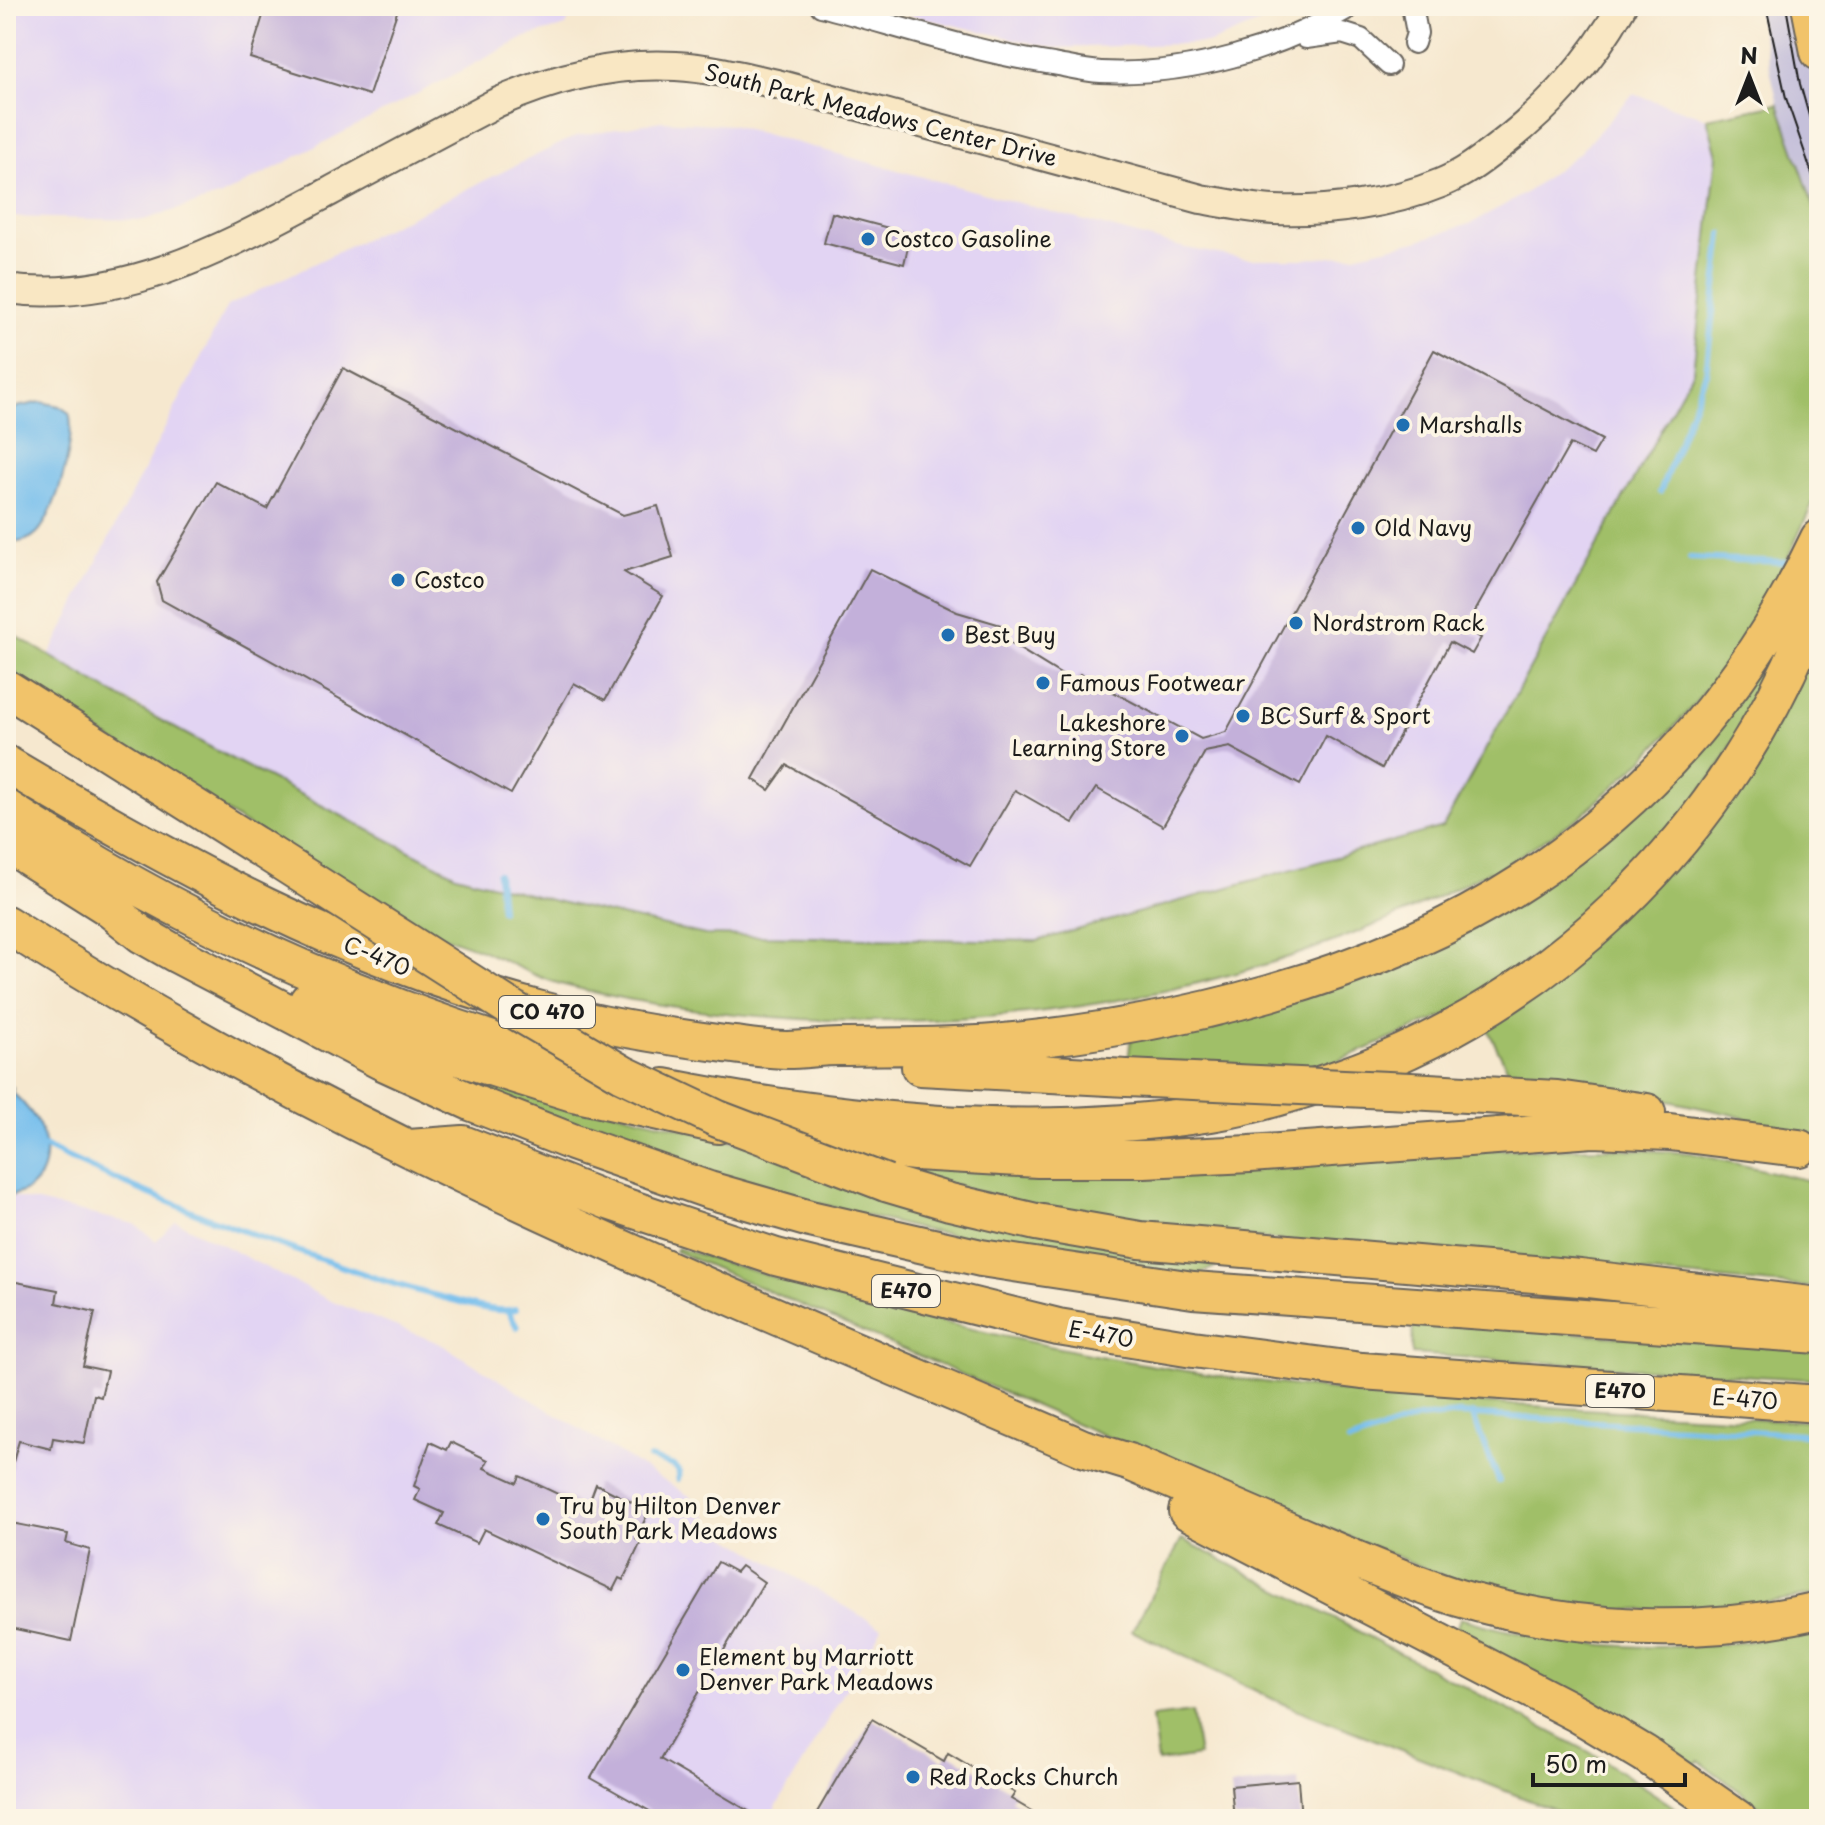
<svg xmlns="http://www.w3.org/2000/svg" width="1825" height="1825" viewBox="0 0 1825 1825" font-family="'Playpen Sans',sans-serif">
<rect width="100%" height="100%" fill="#fcf5e5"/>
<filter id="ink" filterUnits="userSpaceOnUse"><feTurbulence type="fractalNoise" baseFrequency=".0125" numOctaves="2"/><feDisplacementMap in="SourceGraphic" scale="16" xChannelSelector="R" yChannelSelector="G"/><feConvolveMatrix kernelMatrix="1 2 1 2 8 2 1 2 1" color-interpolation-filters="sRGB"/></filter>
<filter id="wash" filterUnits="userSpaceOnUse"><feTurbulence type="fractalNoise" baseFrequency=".006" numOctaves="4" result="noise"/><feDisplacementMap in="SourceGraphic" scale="32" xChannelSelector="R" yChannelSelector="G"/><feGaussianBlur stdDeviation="1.8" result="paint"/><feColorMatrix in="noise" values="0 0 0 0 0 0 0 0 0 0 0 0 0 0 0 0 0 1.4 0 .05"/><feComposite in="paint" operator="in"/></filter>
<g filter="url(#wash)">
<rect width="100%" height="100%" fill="#f6e8cf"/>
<path fill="#e2d4f3" d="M6,6h568l-8,20 -40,11 -305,159 -78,24 -137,-3z
M870,6h431l-91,37 -156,5z
M1633,94l74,24 10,37 -24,216 -250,456 -406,114 -332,-6 -150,-34 -99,-26 -224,-116 -183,-103 178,-350 349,-170 85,-15 70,4 454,123 61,11h58l51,-4 61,-14 56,-18 52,-29 56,-42z
M6,1195l129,29 21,17 20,-20 157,81 106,41 254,155 24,33 165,97 -113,191h-763z"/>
<path fill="#c5c0da" d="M1756,6h40l23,104v111l-41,-117z"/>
<path fill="#a0bf68" stroke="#5e6e42" stroke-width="2" d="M1778,104l41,117v263l-6,19 -30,65 -24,45 -37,56 -31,39 -46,50 -64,58 -90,58 -2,-3c-205,111 -434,158 -666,149 -85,-4 -168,-12 -251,-33 -31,-7 -56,-21 -84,-34 -28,-12 -58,-20 -86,-30l-396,-250v-43l132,78 94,51 224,116 99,26 150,34 332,6 406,-114 250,-456 24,-216 -10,-37z
M1795,625l-80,151 -112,129 -139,103 -164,69 -172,-18 3,-19 364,-124z
M1819,632v508l-89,-26 -66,-14 -150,-18 -29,-58 87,-59z
M482,1079l734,181 -1,7 -17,7 -52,-6 -227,-39 -161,-41 -137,-44 -144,-56z
M1606,1148l85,5 128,30v105l-602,-53 -158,-22 -204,-54z
M677,1248c173,54 348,99 528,126 203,30 409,36 614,48v172l-98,16h-117l-57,-6 -86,-21 -321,-132 -465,-200z
M1413,1322l406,28v30l-407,-26z
M1182,1539l415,217 95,63h-115l-296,-116 -149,-72z
M1460,1618c115,35 241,38 359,11v190h-48l-9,-11 -63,-47 -12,7 -233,-132z
M1192,1712l7,44 -41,6 -6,-45z"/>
<path fill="#74beed" stroke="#486d84" stroke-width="2" d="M41,402l18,4 10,7c8,25 -13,101 -32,120 -8,8 -18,10 -29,9l-2,-126 11,-9z
M9,1086l4,2 -1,4c11,10 27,28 30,41 9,31 -1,58 -34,63l-2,-1v-107z"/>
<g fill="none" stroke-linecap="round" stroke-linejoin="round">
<path stroke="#74beed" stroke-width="6" d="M1660,492l46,-119 16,-139
M1690,558l96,4
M498,874l3,36
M37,1143c82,40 166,74 252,105 52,18 102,37 156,50 22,5 49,16 71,11
M508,1311l9,16
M1472,1414l27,67
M1349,1442l69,-24 41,-4 360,21
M650,1458l24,8 5,5 -1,8"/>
</g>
<g id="blocks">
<path fill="#c3b0da" d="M266,6h133l-30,89 -119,-37z
M832,213l79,21 -7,30 -80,-21z
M1434,350l168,90 -9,15 -23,-11 -105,185 16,9 -9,16 -22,-12 -68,126 -56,-32 -26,49 -70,-38 -25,5 -42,74 -67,-38 -23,35 -58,-33 -45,76 -183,-101 -18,25 -16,-11 117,-210 87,43 44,13 -1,12 75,46 5,-9 121,65 25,-7z
M343,368l280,147 35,-9 15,51 -49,15 39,24 -58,104 -31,-17 -63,111 -349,-194 -5,-18 59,-100 51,27z
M6,1280l52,10 -2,13 39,9 -12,54 24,5 -6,26 -7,-2 -10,48 -31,-5 -2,11 -32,-8 -9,31 -4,-1z
M430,1442l17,8 4,-8 37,18 -4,8 33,15 3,-7 67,32 9,-24 53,27 -13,28 5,3 -18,38 -4,-2 -6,12 -129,-61 -7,14 -39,-18 6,-12 -29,-13 5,-11 -6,-3z
M6,1522l62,12 -2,9 24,7 -19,91 -65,-14z
M718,1562l18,10 5,-6 23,16 -104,177 102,60h-98l-73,-41z
M872,1719l72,42 4,-8 67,40 -4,6 34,20h-232z
M1298,1780l3,39h-67l-3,-33z"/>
</g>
</g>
<g filter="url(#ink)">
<use href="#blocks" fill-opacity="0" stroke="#68635b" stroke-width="2"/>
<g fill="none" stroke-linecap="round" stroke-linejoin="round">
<defs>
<path id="street" d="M821,6c77,20 153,46 232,58 16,3 32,7 48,8 87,4 177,-22 251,-66
M1412,6l5,27 -3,10
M1306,38l36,-5 19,6 28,26"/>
<path id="secondary" d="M6,289c117,16 223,-44 323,-97 56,-30 111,-60 167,-89 57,-25 117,-41 180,-37 37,2 73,12 109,20l416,113c24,4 49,10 73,11 55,2 116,-6 167,-27 22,-9 39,-22 57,-36 52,-40 92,-84 124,-141"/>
<path id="highway" d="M1810,6l9,46
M6,688l251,158
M6,764c170,101 343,196 535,246 61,16 122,26 184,34 20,2 41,6 62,6 17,0 34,-3 52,-3 52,-1 103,0 155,-4 179,-16 380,-64 532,-163 129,-85 228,-203 293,-342
M6,808c194,125 385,210 609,267
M6,843l100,63 35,28 37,21 203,106 92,42 99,39 137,48 101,29 171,39 212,32 626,45
M6,924c337,217 711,366 1077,524l46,14c70,30 141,61 212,91 39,16 78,33 118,45 117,34 242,39 360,12
M308,1001l144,54 121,38 145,32
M920,1067l207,11
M664,1087c179,35 366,54 547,26 30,-5 59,-13 88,-22 243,-70 435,-257 520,-494
M1410,1091l147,8 90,13
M784,1137l131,15 123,7h106l106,-5 343,-25 77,3 129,16
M409,1148l54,-4 145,57 168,56 282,70 135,22 169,22 457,33
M886,1183l64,19 86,20 104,18 440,38 239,28
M1187,1511l391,203 67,40 93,65"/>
</defs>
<use href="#street" stroke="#68635b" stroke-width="24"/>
<use href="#secondary" stroke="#68635b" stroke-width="32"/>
<use href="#highway" stroke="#68635b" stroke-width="40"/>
<use href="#street" stroke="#fff" stroke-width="20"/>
<use href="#secondary" stroke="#f9e7c3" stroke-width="28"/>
<use href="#highway" stroke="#f1c36a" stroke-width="36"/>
<path stroke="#1c1c1c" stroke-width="2" d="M1766,6l20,92 33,96
M1786,6l14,78 19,67"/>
<defs>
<path id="highway-bridge" d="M257,846l257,164 109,64 95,45 168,64
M1127,1078l283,13"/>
</defs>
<use href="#highway-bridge" stroke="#68635b" stroke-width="40" stroke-linecap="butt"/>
<use href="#highway-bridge" stroke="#f1c36a" stroke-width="36"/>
</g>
</g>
<g fill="#1f6fb2" stroke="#fcf5e5" stroke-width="3">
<circle cx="868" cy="239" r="8"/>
<circle cx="1403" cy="425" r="8"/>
<circle cx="1358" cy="528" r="8"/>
<circle cx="398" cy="580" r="8"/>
<circle cx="1296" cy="623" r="8"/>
<circle cx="948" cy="635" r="8"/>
<circle cx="1043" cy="683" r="8"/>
<circle cx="1243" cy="716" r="8"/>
<circle cx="1182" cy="736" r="8"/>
<circle cx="543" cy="1519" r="8"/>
<circle cx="683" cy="1670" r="8"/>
<circle cx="913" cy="1777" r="8"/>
</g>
<g text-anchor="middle" stroke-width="8" stroke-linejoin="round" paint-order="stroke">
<g fill="#fcf5e5" stroke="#5f5d58" stroke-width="2">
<rect x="499" y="996" width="96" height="32" rx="6"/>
<rect x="872" y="1275" width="68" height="32" rx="6"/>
<rect x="1586" y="1375" width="68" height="32" rx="6"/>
</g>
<g font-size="20" font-weight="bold" fill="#1c1c1c">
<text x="547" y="1019">CO 470</text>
<text x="906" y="1298">E470</text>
<text x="1620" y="1398">E470</text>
</g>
<g font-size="22" fill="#1c1c1c" stroke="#fcf5e5">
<text transform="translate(881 115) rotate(14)" y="8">South Park Meadows Center Drive</text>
<text transform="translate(377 956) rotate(22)" y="8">C-470</text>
<text transform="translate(1101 1334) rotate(10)" y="8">E-470</text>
<text transform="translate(1745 1399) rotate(4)" y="8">E-470</text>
</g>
<g font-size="22" fill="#1c1c1c" stroke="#fcf5e5" text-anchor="start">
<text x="884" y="247">Costco Gasoline</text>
<text x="1419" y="433">Marshalls</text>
<text x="1374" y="536">Old Navy</text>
<text x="414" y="588">Costco</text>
<text x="1312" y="631">Nordstrom Rack</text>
<text x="964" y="643">Best Buy</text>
<text x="1059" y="691">Famous Footwear</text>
<text x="1259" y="724">BC Surf &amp; Sport</text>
<text x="1166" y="731" text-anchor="end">Lakeshore<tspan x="1166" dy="25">Learning Store</tspan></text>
<text x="559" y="1514">Tru by Hilton Denver<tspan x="559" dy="25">South Park Meadows</tspan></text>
<text x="699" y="1665">Element by Marriott<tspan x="699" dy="25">Denver Park Meadows</tspan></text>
<text x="929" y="1785">Red Rocks Church</text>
</g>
</g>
<rect width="1825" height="1825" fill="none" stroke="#fcf5e5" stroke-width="32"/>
<g transform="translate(1749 76)" stroke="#fcf5e5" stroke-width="6" paint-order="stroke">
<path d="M0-6L14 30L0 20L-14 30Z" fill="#1c1c1c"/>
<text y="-12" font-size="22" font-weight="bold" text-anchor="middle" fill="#1c1c1c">N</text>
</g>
<path d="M1533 1773v12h152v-12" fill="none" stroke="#1c1c1c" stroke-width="4"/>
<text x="1545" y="1773" font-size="24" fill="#1c1c1c" stroke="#fcf5e5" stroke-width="6" paint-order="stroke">50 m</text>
</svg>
